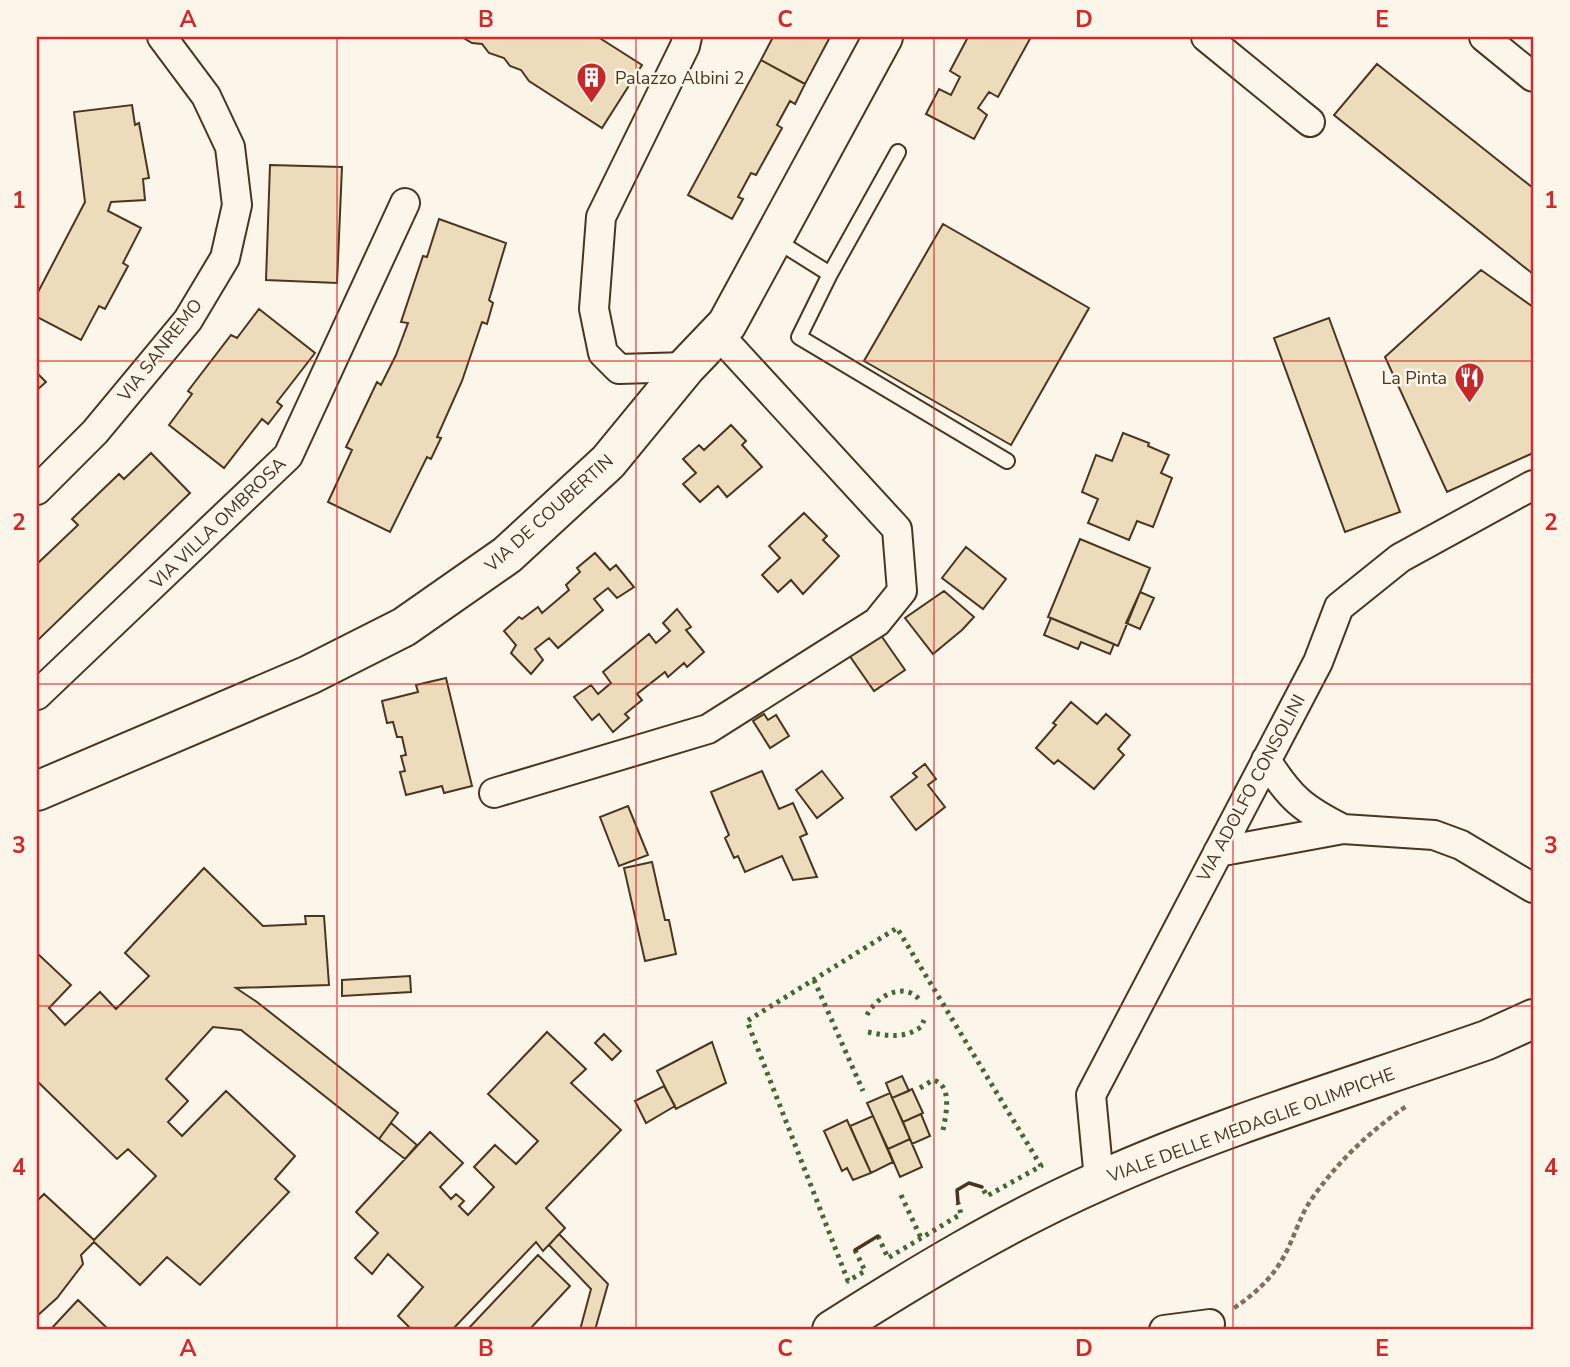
<svg xmlns="http://www.w3.org/2000/svg" width="1570" height="1367" viewBox="0 0 1570 1367" font-family="'Nunito Sans',sans-serif">
<rect width="100%" height="100%" fill="#fbf6e9"/>
<path fill="#ecdcbc" stroke="#4a3520" stroke-width="2" d="M462,37h136l44,28 -40,63 -73,-47 -8,-11 -11,-4 -6,-8 -15,-5 -7,-9 -10,-1z
M773,37h57l-25,47 -44,-24z
M968,37h63l-33,60 -9,-5 -11,16 9,7 -13,24 -48,-25 13,-25 12,6 9,-18 -10,-6z
M761,60l44,24 -10,20 -5,-3 -13,24 5,3 -26,47 -5,-2 -13,24 5,2 -11,20 -44,-24z
M1377,64l156,124v86l-199,-159z
M132,105l3,20 4,-2 10,55 -6,1 2,21 -34,2 -3,9 33,17 -18,35 5,3 -23,43 -6,-3 -18,34 -44,-23v-23l48,-92 -11,-90z
M270,165l72,2 -5,116 -71,-3z
M439,219l67,24 -17,57 4,3 -6,21 -5,-2 -20,59 -25,56 4,1 -10,21 -4,-2 -37,75 -62,-30 24,-52 -6,-3 31,-65 4,3 15,-30 12,-32 -7,-1 22,-66 4,1z
M943,224l146,84 -78,137 -147,-84z
M1481,270l52,37v146l-86,39 -62,-135z
M259,309l56,44 -38,49 5,4 -14,18 -6,-5 -38,49 -55,-43 23,-31 -4,-3 43,-56 6,3z
M1329,318l71,194 -55,20 -71,-194z
M37,373l9,9 -9,8z
M731,425l15,16 -4,4 20,22 -35,30 -9,-11 -18,16 -17,-18 13,-11 -13,-14 16,-14 5,5z
M1123,433l26,10 -1,3 21,9 -8,18 11,5 -19,49 -16,-6 -8,19 -41,-17 10,-24 -16,-7 14,-37 16,6z
M151,453l39,40 -153,148v-77l41,-39 -6,-6 47,-45 5,5z
M804,513l23,23 -4,4 16,16 -36,38 -12,-14 -13,12 -16,-17 18,-17 -11,-12z
M1080,539l70,29 -32,78 -70,-29z
M966,547l40,32 -23,30 -41,-31z
M595,553l15,17 6,-5 18,22 -17,11 -9,-10 -14,11 9,11 -45,38 -9,-10 -14,11 8,11 -12,14 -20,-21 5,-8 -12,-14 15,-14 3,2 16,-12 4,6 27,-23 -3,-5 14,-13 -3,-4z
M944,591l30,26 -12,13 -29,24 -28,-36z
M1140,592l14,6 -14,31 -14,-6z
M677,609l14,18 -5,3 18,22 -17,15 -3,-4 -16,14 -3,-5 -28,22 5,6 -17,14 4,4 -16,14 -14,-18 -7,6 -18,-23 17,-12 7,9 13,-11 -8,-11 46,-38 7,9 14,-12 -7,-8z
M1051,618l63,26 -4,10 -29,-12 -3,7 -34,-14z
M880,634l25,36 -31,21 -25,-36z
M446,678l26,108 -28,7 -2,-7 -36,9 -6,-23 5,-1 -4,-15 5,-1 -4,-18h-5l-4,-15 -6,1 -5,-22 36,-9 -2,-7z
M1071,702l26,22 9,-10 24,21 -12,14 6,6 -30,34 -36,-29 -4,4 -18,-16 20,-23 -3,-2z
M764,714l4,6 8,-5 13,21 -19,12 -17,-27z
M925,764l11,15 -8,6 17,22 -29,23 -25,-33 26,-20 -4,-4z
M762,771l17,38 14,-6 14,31 -7,3 17,40 -24,3 -11,-24 -37,16 -7,-16 -4,2 -9,-20 4,-3 -18,-43z
M822,771l21,27 -26,20 -21,-28z
M628,806l20,49 -29,11 -19,-49z
M652,862l13,58h4l7,34 -31,7 -21,-93z
M204,868l59,58 43,-2 -1,-8h19l5,69 -93,3 21,14 141,111 -19,26 -138,-109 -28,-3 -47,52 22,22 -20,21 14,14 44,-45 69,65 -20,23 14,13 -89,93 -33,-28 -27,28 -46,-43 -13,13 2,9 -26,34 -20,18v-115l7,-7 50,46 62,-64 -28,-27 -11,10 -80,-78v-128l34,32 -22,23 16,17 35,-33 16,17 33,-33 -24,-23z
M410,976l1,16 -69,4v-16z
M547,1032l39,37 -15,14 50,47 -75,78 19,20 -22,23 -7,-9 -84,88h-40l-14,-14 25,-29 -35,-33 -16,20 -17,-16 23,-25 -22,-21 74,-80 33,31 -23,24 11,12 5,-5 8,7 -5,5 9,9 26,-28 -20,-20 21,-22 21,19 22,-23 -50,-47z
M604,1034l17,17 -9,9 -17,-17z
M712,1042l14,41 -50,26 -19,-38z
M902,1076l7,15 -17,7 -6,-15z
M664,1086l11,20 -29,17 -11,-22z
M912,1089l11,24 -20,9 -11,-24z
M890,1093l20,46 -22,10 -21,-46z
M921,1114l9,22 -18,8 -9,-22z
M873,1116l20,46 -22,11 -21,-47z
M847,1120l24,53 -18,7 -6,-12 -5,3 -18,-40z
M391,1123l26,22 -12,14 -26,-20z
M910,1139l12,28 -22,10 -12,-28z
M559,1234l49,50 -13,46h-15l11,-41 -42,-44z
M538,1255l32,31 -41,44h-62z
M78,1300l31,30h-59z"/>
<g fill="none" stroke-linecap="round" stroke-linejoin="round">
<defs>
<path id="service" d="M774,239l56,35 68,-122
M830,274l-31,63 208,124"/>
<path id="minor" d="M1206,37l104,85
M1484,37l49,40
M686,367l-67,2 -16,-16 -9,-44 7,-92 84,-171 2,-9
M37,490l58,-58 93,-112 37,-62 12,-53 -7,-58 -24,-51 -44,-59
M37,695l251,-239 117,-253
M1266,760c24,38 37,49 77,69
M494,793l214,-64 169,-107 25,-31 -5,-62 -179,-195
M1218,852l125,-23 91,6 27,10 72,43
M1099,1180l-8,-85 227,-433 21,-55 61,-49 133,-73
M1164,1330l46,-6"/>
<path id="secondary" d="M832,1330c85,-54 174,-108 267,-149 124,-56 260,-96 388,-141l46,-21"/>
<path id="primary" d="M37,791l272,-116 95,-48 103,-72 101,-93 78,-95 41,-43 156,-287"/>
</defs>
<use href="#service" stroke="#4a3520" stroke-width="18"/>
<use href="#minor" stroke="#4a3520" stroke-width="32"/>
<use href="#secondary" stroke="#4a3520" stroke-width="42"/>
<use href="#primary" stroke="#4a3520" stroke-width="42"/>
<path stroke="#7f6f5c" stroke-width="4.5" stroke-dasharray="5 3.5" stroke-linecap="butt" d="M1234,1308c18,-12 35,-27 46,-45 13,-20 18,-44 31,-63 26,-38 59,-69 97,-95"/>
<use href="#service" stroke="#fbf6e9" stroke-width="14"/>
<use href="#minor" stroke="#fbf6e9" stroke-width="28"/>
<use href="#secondary" stroke="#fbf6e9" stroke-width="38"/>
<use href="#primary" stroke="#fbf6e9" stroke-width="38"/>
<path stroke="#436837" stroke-width="5" stroke-dasharray="3.5 5" stroke-linecap="butt" d="M814,980l49,111
M867,1015c9,-18 35,-34 52,-16
M868,1032c19,4 36,7 53,-5l3,-7
M920,1088l13,-8c20,5 13,35 10,50
M901,1195l20,43
M878,1236l10,22 73,-44 -3,-11
M855,1250l10,21 -17,10 -101,-260 150,-93 144,238 -54,30 -5,-9"/>
<path stroke="#4a3520" stroke-width="3.5" d="M958,1203l-1,-13 12,-7 13,4
M855,1250l23,-14"/>
</g>
<path fill="none" stroke="#d62828" stroke-width="2" stroke-opacity="0.55" d="M337,37v1293M636,37v1293M934,37v1293M1233,37v1293M37,361h1496M37,684h1496M37,1006h1496"/>
<defs>
<symbol id="building-pin" viewBox="-11 -11 22 30"><path d="M0 17L-7.5 6A9.5 9.5 0 1 1 7.5 6Z" fill="#c62828" stroke="#fbf6e9"/><path d="M-4-6H4V6H1V3H-1V6H-4ZM-2.5-4.3h1.7v1.8h-1.7ZM.8-4.3h1.7v1.8H.8ZM-2.5-1h1.7V.8h-1.7ZM.8-1h1.7V.8H.8Z" fill="#fff"/></symbol>
<symbol id="restaurant-pin" viewBox="-11 -11 22 30"><path d="M0 17L-7.5 6A9.5 9.5 0 1 1 7.5 6Z" fill="#c62828" stroke="#fbf6e9"/><path d="M-5-6h1v4h1v-4h1v4h1v-4h1v5L-1.5 .5V6h-2V.5L-5-1ZM5-6V6H3V1.5H1.5Q1.5-4 5-6Z" fill="#fff"/></symbol>
</defs>
<g fill-rule="evenodd">
<use href="#building-pin" x="574" y="60" width="35" height="47"/>
<use href="#restaurant-pin" x="1452" y="360" width="35" height="47"/>
</g>
<g text-anchor="middle" stroke-width="5" stroke-linejoin="round" paint-order="stroke">
<g font-size="18" fill="#4a3520" stroke="#fbf6e9" text-anchor="start">
<text x="615" y="84">Palazzo Albini 2</text>
<text x="1447" y="384" text-anchor="end">La Pinta</text>
</g>
<g font-size="18" fill="#4a3520" stroke="#fbf6e9">
<text transform="translate(160 350) rotate(-52)" y="6">VIA SANREMO</text>
<text transform="translate(549 513) rotate(-42)" y="6">VIA DE COUBERTIN</text>
<text transform="translate(218 523) rotate(-44)" y="6">VIA VILLA OMBROSA</text>
<text transform="translate(1251 788) rotate(-62)" y="6">VIA ADOLFO CONSOLINI</text>
<text transform="translate(1251 1125) rotate(-20)" y="6">VIALE DELLE MEDAGLIE OLIMPICHE</text>
</g>
</g>
<rect width="1570" height="1367" fill="none" stroke="#fbf6e9" stroke-width="77"/>
<rect x="38" y="38" width="1494" height="1290" fill="none" stroke="#d62828" stroke-width="2.5"/>
<g font-size="23" text-anchor="middle" font-weight="bold" fill="#d62828">
<text x="188" y="27">A</text>
<text x="486" y="27">B</text>
<text x="785" y="27">C</text>
<text x="1084" y="27">D</text>
<text x="1382" y="27">E</text>
<text x="19" y="208">1</text>
<text x="1551" y="208">1</text>
<text x="19" y="530">2</text>
<text x="1551" y="530">2</text>
<text x="19" y="853">3</text>
<text x="1551" y="853">3</text>
<text x="19" y="1175">4</text>
<text x="1551" y="1175">4</text>
<text x="188" y="1356">A</text>
<text x="486" y="1356">B</text>
<text x="785" y="1356">C</text>
<text x="1084" y="1356">D</text>
<text x="1382" y="1356">E</text>
</g>
</svg>
